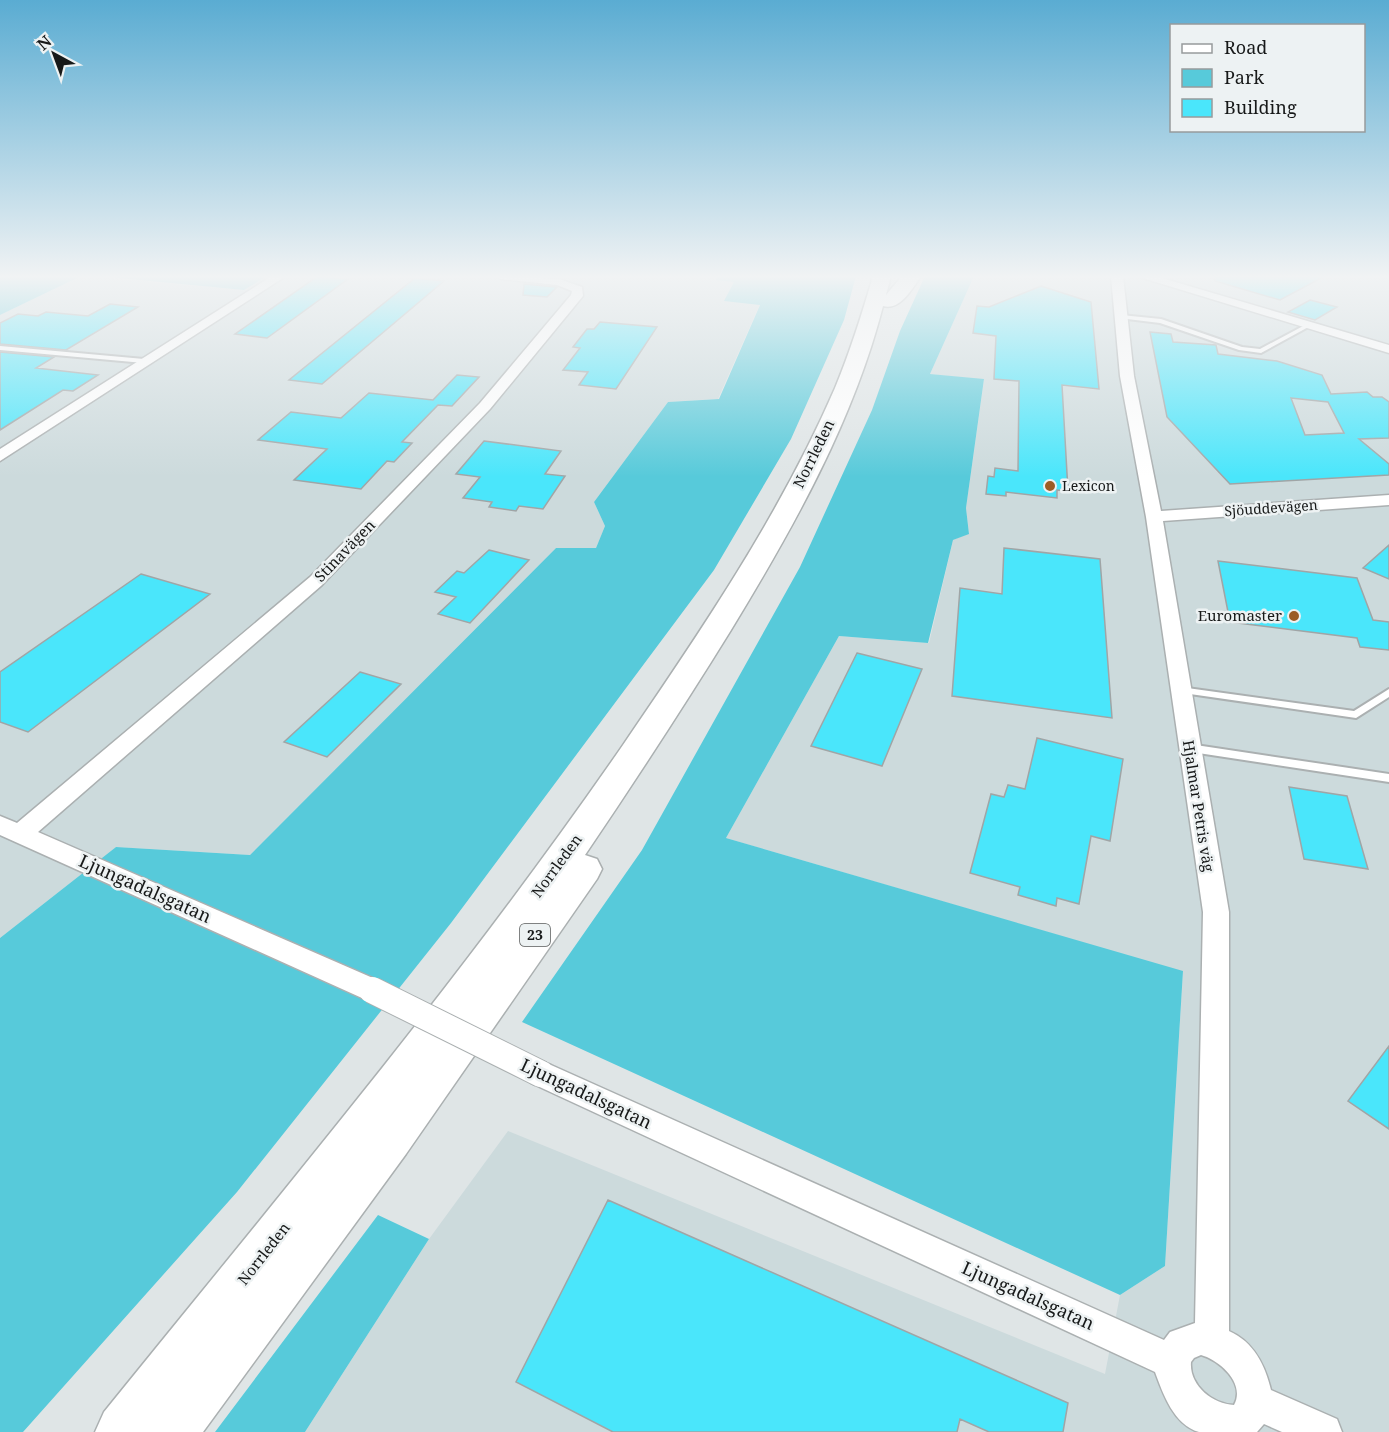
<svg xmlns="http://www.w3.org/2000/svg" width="1389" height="1432" viewBox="0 0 1389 1432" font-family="'Noto Serif',serif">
<rect width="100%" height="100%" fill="#dfe5e6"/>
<path fill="#ccdadc" d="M81,276l163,14 23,-14h451l-2,3 18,3 -9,19 35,3 -42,95 -50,3 -74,100 11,24 -9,22h-40l-306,307 -134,-8 -116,91v-623z
M974,276h415v1156h-1084l124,-193 79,-108 597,243 15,-79 45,-29 18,-294 -457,-134 113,-202 90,7 24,-103 16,-7 -3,-25 18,-128 -54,-6z"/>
<path fill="#57cada" d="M0,276h81l-81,39z
M98,276h169l-23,14z
M718,276h138l-12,44 -53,119 -77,131 -263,353 -214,269 -214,240h-23v-494l116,-91 134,8 306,-307h40l9,-22 -11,-24 74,-100 51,-3 41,-94 -36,-4 10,-19 -18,-2z
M925,276h49l-44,98 54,5 -18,129 3,26 -16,6 -25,103 -89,-7 -113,202 457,133 -18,295 -45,29 -598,-273 120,-172 158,-283 72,-157 28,-79z
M378,1215l51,24 -124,193h-90z"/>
<path fill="#4ae6fb" stroke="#a0a5a6" stroke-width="1.5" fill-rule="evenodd" d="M318,276l30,3 -81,59 -32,-4z
M1215,276h110l-45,24 -65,-19z
M415,278l29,3 -122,103 -33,-4z
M524,284l32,3h1l-10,10 -24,-2z
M1041,286l50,16 8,87 -37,-4 6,106 -11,-1v8l-51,-6v4l-20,-2 2,-18 6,1 1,-9 23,3 1,-90 -25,-2 2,-43 -23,-3 4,-27 12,1z
M1310,300l27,7 -22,13 -27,-8z
M110,304l28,3 -72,43 -66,-6v-21l18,-9 20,2 8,-4 42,4z
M600,322l57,5 -41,62 -37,-4 9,-13 -25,-2 17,-22 -7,-1 14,-18h7z
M1150,332l21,2 2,8 43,3 2,9 59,7 45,14 9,19 36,-2 6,5h9l7,5v36l-30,1 30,25v11l-159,9 -63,-67zM1291,398l37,4 16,31 -39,2z
M0,352l54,5 -18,11 62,7 -25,16 -10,-1 -63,40z
M457,375l22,2 -27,29 -14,-1 -36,37 10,1 -18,19 -7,-1 -26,28 -67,-9 33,-31 -69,-9 33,-28 50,6 28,-25 64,7z
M484,441l77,10 -16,23 20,2 -22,33 -24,-3 -3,5 -27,-4 3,-5 -29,-4 17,-21 -24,-3z
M1389,545v34l-26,-11z
M1004,548l96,11 12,159 -160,-22 8,-108 42,6z
M489,550l40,10 -59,63 -32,-9 18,-17 -21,-5 22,-21 7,2z
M1218,561l139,17 16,42 16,2v28l-29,-3 -3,-9 -127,-16z
M141,574l69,20 -182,138 -28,-10v-50z
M857,653l65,16 -40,97 -71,-20z
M360,672l41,12 -74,73 -43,-15z
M1037,738l86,21 -13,82 -19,-5 -12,68 -22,-6 -1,8 -38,-11 2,-8 -50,-14 21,-79 13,3 4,-12 17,4z
M1289,787l58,9 21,73 -64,-10z
M1389,1046v83l-41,-28z
M608,1200l460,203 -5,29h-74l-29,-13 -3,13h-344l-97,-50z"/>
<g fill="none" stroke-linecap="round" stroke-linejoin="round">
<defs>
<path id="lane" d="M1121,315l40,4 81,28 18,2 47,-25 5,1 -51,28 -22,-3 -79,-27 -41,-5 -1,-1z
M0,346l144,13 3,2 -3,2 -144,-13z
M1180,687l174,24 35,-22v8l-33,21 -180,-26 -1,-2 1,-2z
M1189,744l200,30v8l-204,-31 -1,-3z"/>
<path id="street" d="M272,276h14l-286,185v-12z
M496,276l63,3 23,8 1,9 -93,113 -168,176 -284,247 344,150 4,8 -4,8 -10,3 -10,-3 -362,-163v-19l17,7 293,-246 170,-174 91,-108 1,-4 -15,-6 -56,-6z
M1111,276h12l11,100 27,135 228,-16v10l-226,16 66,391v419c25,11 36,34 42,59l66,29 5,13h-60l-18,-8 -7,8c-18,0 -41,0 -58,0 -25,-7 -36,-38 -44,-60l-624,-289 -4,-9 4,-9 10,-4 10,4 613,275 6,-8 25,-9 8,-411 -57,-395 -26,-141zM1201,1355c18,5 45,28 33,50 -22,-1 -45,-20 -43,-43l3,-4z
M1136,276h19l234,69v8z"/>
<path id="highway" d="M873,276h18l-5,19 16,-19h19c-9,13 -21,35 -38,30 -30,116 -90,222 -152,324 -47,76 -96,151 -146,225l12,4 5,10 -5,10 -191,275 -203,278h-108l9,-20c177,-219 359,-435 519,-667 78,-114 157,-230 212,-357 15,-36 27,-74 38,-112z"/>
</defs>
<use href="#lane" stroke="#abb0b1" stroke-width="4"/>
<use href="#street" stroke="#abb0b1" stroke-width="3"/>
<use href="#highway" stroke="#abb0b1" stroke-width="3"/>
<use href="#lane" fill="#fff" fill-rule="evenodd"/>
<use href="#street" fill="#fff" fill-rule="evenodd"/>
<use href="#highway" fill="#fff" fill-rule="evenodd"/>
<defs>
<path id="street-bridge" d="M372,990l169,84"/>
</defs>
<use href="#street-bridge" stroke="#abb0b1" stroke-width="28" stroke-linecap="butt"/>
<use href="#street-bridge" stroke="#fff" stroke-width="26"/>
</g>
<linearGradient id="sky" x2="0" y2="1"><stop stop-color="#5aacd2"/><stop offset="0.58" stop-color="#f1f3f4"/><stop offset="1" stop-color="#f1f3f4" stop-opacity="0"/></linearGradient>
<rect width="1389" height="477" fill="url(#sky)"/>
<g fill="#9c5c25" stroke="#edf2f3" stroke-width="2">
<circle cx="1050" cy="486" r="6"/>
<circle cx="1294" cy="616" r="6"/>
</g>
<g text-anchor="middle" stroke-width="5" stroke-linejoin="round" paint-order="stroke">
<g font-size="14" fill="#171919" stroke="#edf2f3" text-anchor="start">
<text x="1062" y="491">Lexicon</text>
</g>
<g font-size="14" fill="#171919" stroke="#edf2f3">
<text transform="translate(1271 508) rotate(-4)" y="5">Sjöuddevägen</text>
</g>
<rect fill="#edf2f3" stroke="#575a5a" stroke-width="1.5" x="520" y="924" width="30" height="22" rx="4.5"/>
<g font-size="14" font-weight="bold" fill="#171919">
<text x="535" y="940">23</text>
</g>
<g font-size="15" fill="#171919" stroke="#edf2f3">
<text transform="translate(814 454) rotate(-64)" y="5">Norrleden</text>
<text transform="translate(345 551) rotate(-46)" y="5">Stinavägen</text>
<text transform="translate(1198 806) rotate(81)" y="5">Hjalmar Petris väg</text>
<text transform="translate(557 866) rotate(-54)" y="5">Norrleden</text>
<text transform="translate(264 1254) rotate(-52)" y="5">Norrleden</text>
</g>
<g font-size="15" fill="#171919" stroke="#edf2f3" text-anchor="end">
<text x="1282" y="621">Euromaster</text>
</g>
<g font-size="18" fill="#171919" stroke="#edf2f3">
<text transform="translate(145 889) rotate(24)" y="6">Ljungadalsgatan</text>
<text transform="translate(586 1094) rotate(25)" y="6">Ljungadalsgatan</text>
<text transform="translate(1028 1296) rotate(24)" y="6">Ljungadalsgatan</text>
</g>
</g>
<rect x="1170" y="24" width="195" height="108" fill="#edf2f3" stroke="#979b9c" stroke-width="1.5"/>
<rect x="1182" y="44" width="30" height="9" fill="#ffffff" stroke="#979b9c" stroke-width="1.5"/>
<text x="1224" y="54" font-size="18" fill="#171919">Road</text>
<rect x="1182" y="69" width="30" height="18" fill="#57cada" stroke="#979b9c" stroke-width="1.5"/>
<text x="1224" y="84" font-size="18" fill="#171919">Park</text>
<rect x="1182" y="99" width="30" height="18" fill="#4ae6fb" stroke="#979b9c" stroke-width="1.5"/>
<text x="1224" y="114" font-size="18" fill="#171919">Building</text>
<g transform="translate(54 54) rotate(319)" stroke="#edf2f3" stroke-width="4.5" paint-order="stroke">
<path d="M0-4.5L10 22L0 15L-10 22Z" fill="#171919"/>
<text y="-9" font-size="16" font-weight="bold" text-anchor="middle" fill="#171919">N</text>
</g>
</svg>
